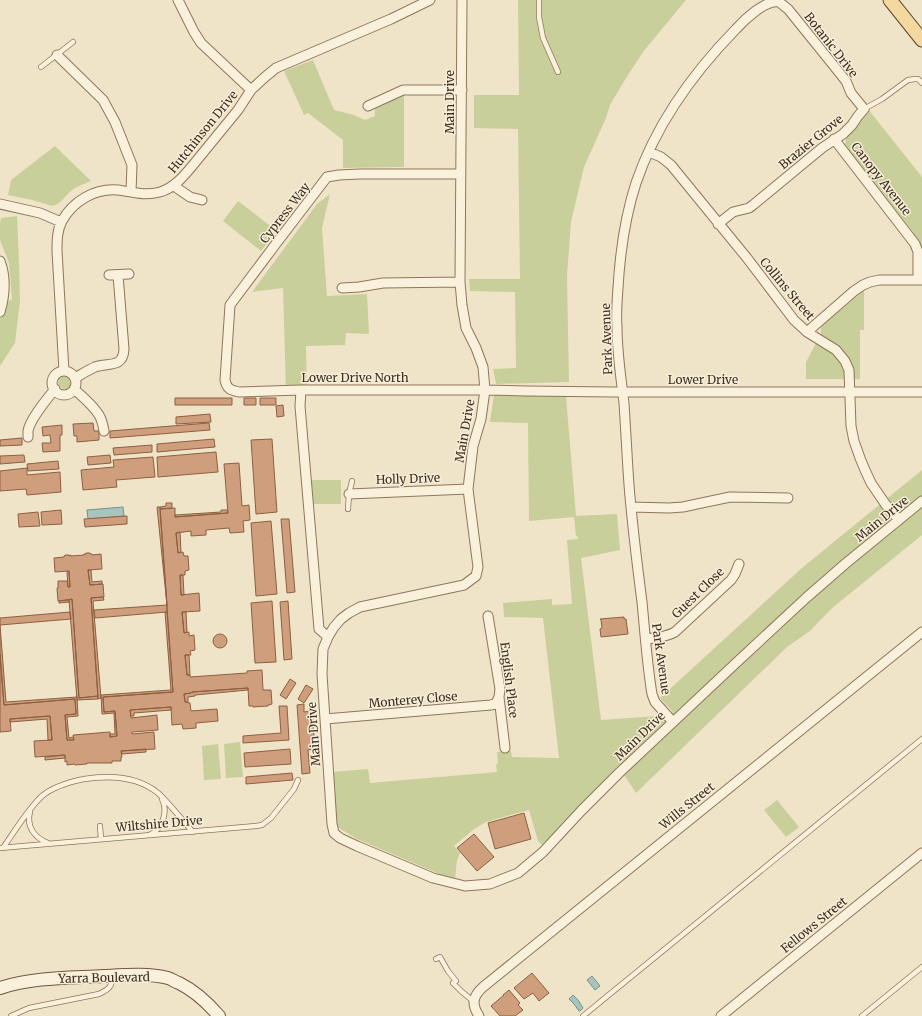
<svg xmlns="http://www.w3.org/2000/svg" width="922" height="1016" viewBox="0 0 922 1016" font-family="Merriweather,serif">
<rect width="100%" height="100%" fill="#f0e4c8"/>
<path fill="#c9cf9b" d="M518,0h168l-43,52 -17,26 -16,27 -4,13 -22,49 -13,55 -4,54 2,106 -73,2 -3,-15 23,-1 -1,-76 -45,-1 -1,-12h51l-2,-150 -44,-1v-33h45z
M313,60l21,50 20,5 11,5 10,-4c-1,-5 0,-8 4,-11l25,-11v73l-61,1v-28l-35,-27 -4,2 -20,-44z
M868,109l54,68v72l-9,-17 -68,-86v-3l2,-6z
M55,146l36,35c-7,3 -14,5 -20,10 -6,5 -11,14 -19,15l-20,-6 -24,-5 3,-15z
M330,194l-8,34 5,68 40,-2 2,40 -23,-1 -1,12 -39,1 1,45 -21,1 -3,-104 -31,4 65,-88z
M238,201l39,30 -16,20 -38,-30z
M17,216l2,46 1,39 -5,42 -15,23v-47l7,-17 5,-3 -3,-36 -9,-23v-16l1,-6z
M864,290v40h-4v49h-54v-17l15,-28v-6l2,-3z
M58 382a7 7 0 1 1 14 0a7 7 0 1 1-14 0Z
M494,395l72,1 10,120 41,-2 3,36 -39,8 20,162 57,-4 6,5 9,-9 -13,-14 143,-131 119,-97v65l-91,74 -21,22 -23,16 -151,146 -18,-27 -76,79 -4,-4 -9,-31 -43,12 -13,8 -19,16 6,7 -3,7 -2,19 -13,-4 -85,-36 -21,-13 -4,-54 36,-3 2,14 127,-11 -1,-8h2l-1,-12 14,-1 1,6 47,1 -16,-140 -39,-1 -1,-14 49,-4v6l20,-1 -5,-64 11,-1 -1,-3h-1l-2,-19 -45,4 -1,-98 -38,-1z
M311,480h30v24h-28z
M240,742l3,35 -17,1 -2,-34z
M218,744l3,35 -17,1 -2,-34z
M777,800l22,27 -13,10 -22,-27z"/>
<path fill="#a9c4bc" stroke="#6f938a" d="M123,507l1,9 -36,3 -1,-9z
M592,976l8,10 -5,4 -8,-10z
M573,995l5,5 5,8 -3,3h-1l-5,-7 -5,-5z"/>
<path fill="#cf9f7d" stroke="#8d5f41" d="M175,398h57v7h-57z
M244,398h12v7h-12z
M260,398h16v7h-16z
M283,405l1,11 -7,1 -1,-11z
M210,414l1,8 -35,2v-7z
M93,423l1,8h5v9l-22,2v-6h-3l-1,-12z
M209,423l1,7 -100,8v-7z
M62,425v10h-2v16l-17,1 -1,-9h9l-1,-8 -7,1 -1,-9z
M22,438v7l-22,1v-6z
M214,439l1,8 -58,5v-8z
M272,439l5,73 -21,2 -5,-74z
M152,445v7l-38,3 -1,-7z
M216,452l2,20 -60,5 -1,-20z
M24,455l1,7 -25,2v-8z
M110,455l1,8 -23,2 -1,-8z
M153,457l2,20 -39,3 1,7 -34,3 -2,-20 33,-3 -1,-7z
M58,461l1,8 -31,2 -1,-7z
M239,463l3,43 7,-1 1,15 -7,1 1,11 -14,1 -1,-5 -23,2v5l-15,1v-5l-15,2 2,20 5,-1 1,4h4l1,14 -4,1v4h-5l1,20 18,-2 1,18 -18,1 2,21 5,-1v4l5,-1 1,15 -5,1 1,4h-6l2,20h3v2l57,-4v-2l15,-1 1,20h8l1,14 -4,1v1l-15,1v-1h-4l-1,-18 -56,4 -1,1 -7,1 1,8 5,1 1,8 26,-2 1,12 -22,2v5l-13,1 -1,-5 -10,1 -1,-18 -41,3 1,8 26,-3 1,15 -26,2v2l22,-2 1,17 -34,2 1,6h-1v4h-9v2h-25v1l-12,1v-1l-8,1v-4l-2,1v-7l-30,2 -1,-16 18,-1 -2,-24 -40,3 1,12 -11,1v-78l4,51 71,-6 1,15 -11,1 2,25h7l-1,-5 37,-3v5l7,-1 -2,-25 -11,1 -1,-15 70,-5 -13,-183 15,-1v9l53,-4 -4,-49z
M27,468v7l33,-3 1,20 -34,3 -1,-6 -26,2v-20z
M166,503h6v5l-12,1v-2l6,-1z
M157,507h3l7,98z
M61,510l1,14 -20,1 -1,-13z
M221,510h6l1,3 -53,4v-2l46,-3z
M38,512l2,14 -21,1 -1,-13z
M127,516v8l-42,3 -1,-8z
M281,519h8l6,73 -8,1z
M271,521l6,73 -21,2 -5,-73z
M180,532l1,20 -3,1 -2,-20z
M86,553h4v1h2v1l9,-1 1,15 -14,1 2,15 13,-1 1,13 -13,1 7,98 -19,2 -7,-99 -14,2 -1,-13h1v-7h9l1,6h2l-1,-16 -14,1 -1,-14 10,-1v-1h1v-1h4v1l2,-1v1l13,-1v-1h2z
M88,570h3l1,12 10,-1v3l-12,1z
M69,571l1,16h-2l-1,-15z
M180,575h3l1,20h-3z
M103,597l1,3 -11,1 8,97 -3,1 -7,-101z
M72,599l7,99 19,-2v3l-21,1 -8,-100z
M69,600v2l-10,1v-2z
M272,601l4,61 -21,1 -4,-60z
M288,601l4,58 -8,1 -4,-58z
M167,605v7l-72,6 -1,-8z
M70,612l1,7 -71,6v-7z
M165,612h2l6,80 -70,5 1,15 11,-1 2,25 -7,1v-3h5l-1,-21 -12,1 -1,-19 70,-5z
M182,612h4l1,20 -3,1z
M624,617v2h2l2,15 -27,3 -1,-8 2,-1 -1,-8 -1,-1z
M0,625l6,77 71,-5 1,19 -11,1 2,21 4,-1 1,3h-7l-2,-25 11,-1 -1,-15 -71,6 -4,-52z
M213 641a7 7 0 1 1 14 0a7 7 0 1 1-14 0Z
M185,655h4l1,20h-3z
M290,679l6,4 -10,16 -6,-4z
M306,685l7,4 -9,14 -6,-4z
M248,688v2l-53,5v1l-7,1v5h-3l-1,-8 7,-1 1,-1z
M304,704v8l8,-1 3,38 -7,1 2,23 -8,1 -5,-69z
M279,706h8l2,34 -46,3v-7l38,-3z
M171,707v3l-37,3v3h-3l-1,-6z
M50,716l2,24h-4l-1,-21 -37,3v-3z
M146,749v3l-24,2 -1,-3z
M290,749l1,15 -46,3 -1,-14z
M65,755v3l-20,2v-3z
M292,773l1,7 -47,4v-7z
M524,813l7,26 -36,10 -7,-26z
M474,834l20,23 -17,14 -20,-23z
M532,973l17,20 -10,8 -6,-8 -9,6 -10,-11z
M509,990l11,13 -2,2 5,5 -8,6h-15l-9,-10 13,-11h-1z"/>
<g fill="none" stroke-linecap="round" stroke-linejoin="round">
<defs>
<path id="lane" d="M539,0v17l4,21 15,34
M41,67l32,-25
M864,109l18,-10 26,-19 7,-1h3l4,4
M348,509l1,-15 3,-13
M30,812c-4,15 5,26 18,31
M100,826l1,13
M151,834c12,-6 17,-23 11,-35
M0,848l256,-22 6,-1 9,-7 23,-29 4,-9
M3,848c11,-16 25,-39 39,-52 12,-10 27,-14 42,-17 26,-4 53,-3 74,14 11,10 24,27 35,39
M436,959l4,-2 8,14 8,10 -3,2 8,8 12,10
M11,1016l18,-8 70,-14c10,-5 12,-6 14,-17
M583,1016l339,-277
M862,1016l60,-49"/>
<path id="street" d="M178,0l16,32 7,11 50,47
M462,0l-2,282 2,23 4,23 10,20 7,19 2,23 -4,29 -8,27 -5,43 10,78 -2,9 -12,9 -104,22 -11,6 -8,6 -7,8 -6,10 -5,12 -1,25 10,150 2,9 6,5 17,8 76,32 32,8 25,-2 28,-11 25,-21 38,-41 39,-39 116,-109 70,-65 39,-34 77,-63
M57,55l46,45 12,22 17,43 -1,27
M368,106l35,-16h59
M834,139l81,105 3,8v28
M649,152l12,5 10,8 76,93 47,62 13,12 29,18 9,11 4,9 2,56 3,15 6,17 5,12 6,13 15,22 13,15
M461,174h-101l-21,1 -12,2 -52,68 -45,60 -5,75c2,9 5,10 14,12l62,-2h184l41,1 87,1h309
M174,186l16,11 12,3
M0,204l40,9 21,9
M0,261c6,16 5,34 0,51
M109,275l20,-1
M342,288l17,-1 24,-4 77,-1
M807,332l47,-41 9,-6 7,-3 9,-2h43
M64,371l-7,-120c0,-10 0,-21 5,-30 11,-20 33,-33 56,-31 15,2 26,6 42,2 14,-4 24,-16 33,-27l45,-55 13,-20 14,-13 11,-9 115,-49 39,-19
M52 383a12 12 0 1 1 24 0a12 12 0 1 1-24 0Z
M75,378c7,-4 13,-8 20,-11 13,-5 28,2 29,-18l-6,-74
M74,389c9,8 19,16 25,26 3,5 4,10 5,16
M301,390l-1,16 19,223 9,8
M28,437c0,-2 0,-4 0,-6 2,-12 19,-32 27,-42
M349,494l119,-5
M631,507l38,1 14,-1 47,-10 58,1
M488,616l12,73 -1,8 6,51
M646,639c9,-1 21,-2 29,-7l56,-52 4,-6 4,-10
M325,719l166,-14 5,-2 3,-6
M673,722l-18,-20 -3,-8c-5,-30 -7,-61 -10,-92 -4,-31 -8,-63 -11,-95 -2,-18 -3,-36 -4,-54 -1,-16 -2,-33 -3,-50 -3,-25 -7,-50 -7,-76 -1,-13 0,-26 1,-39 2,-35 7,-71 18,-105 20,-59 57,-110 100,-154 9,-10 29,-29 43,-27 3,2 6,5 9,7l46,57 12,15 5,12 13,16 -6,7 -6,9 -9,9 -21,14 -69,57 -4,3 -16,4 -15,12
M479,1016c-8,-12 -6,-20 4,-29l439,-355
M721,1016l201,-163"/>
<path id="secondary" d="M0,988c33,-11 69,-10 104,-12 20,-1 44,-3 64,2 4,1 7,4 11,5 16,8 28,19 40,33"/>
<path id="primary" d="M890,0l32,40"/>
</defs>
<use href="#lane" stroke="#8d765c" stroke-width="6"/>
<use href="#street" stroke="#8d765c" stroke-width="11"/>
<use href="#secondary" stroke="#6f573f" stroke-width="14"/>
<use href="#primary" stroke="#5b4430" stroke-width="15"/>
<use href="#lane" stroke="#faf1dc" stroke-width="4.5"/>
<use href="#street" stroke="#faf1dc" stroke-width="9"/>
<use href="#secondary" stroke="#faf1dc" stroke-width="12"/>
<use href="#primary" stroke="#f3d9a0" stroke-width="13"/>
</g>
<g text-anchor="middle" stroke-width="3" stroke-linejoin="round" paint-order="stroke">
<g font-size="12" fill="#3d2e20" stroke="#f7eed8">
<text transform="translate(831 45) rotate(52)" y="4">Botanic Drive</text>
<text transform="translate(450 102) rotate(-90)" y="4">Main Drive</text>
<text transform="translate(203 132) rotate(-51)" y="4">Hutchinson Drive</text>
<text transform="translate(811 142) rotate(-39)" y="4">Brazier Grove</text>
<text transform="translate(881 179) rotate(52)" y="4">Canopy Avenue</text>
<text transform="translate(285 213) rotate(-52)" y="4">Cypress Way</text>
<text transform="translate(787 289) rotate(50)" y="4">Collins Street</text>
<text transform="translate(607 339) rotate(-92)" y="4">Park Avenue</text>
<text x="355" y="382">Lower Drive North</text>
<text x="703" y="384">Lower Drive</text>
<text transform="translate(465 431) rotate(-80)" y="4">Main Drive</text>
<text transform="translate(408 479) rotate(-2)" y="4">Holly Drive</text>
<text transform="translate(882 519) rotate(-39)" y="4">Main Drive</text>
<text transform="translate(698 593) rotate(-44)" y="4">Guest Close</text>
<text transform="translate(661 659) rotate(82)" y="4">Park Avenue</text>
<text transform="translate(509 680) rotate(83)" y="4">English Place</text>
<text transform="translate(413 700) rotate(-5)" y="4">Monterey Close</text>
<text transform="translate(314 734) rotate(-94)" y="4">Main Drive</text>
<text transform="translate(640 736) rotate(-44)" y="4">Main Drive</text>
<text transform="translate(687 806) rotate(-39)" y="4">Wills Street</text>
<text transform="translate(159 824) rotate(-5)" y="4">Wiltshire Drive</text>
<text transform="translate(814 925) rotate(-39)" y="4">Fellows Street</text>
<text transform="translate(104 978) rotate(-1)" y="4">Yarra Boulevard</text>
</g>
</g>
</svg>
